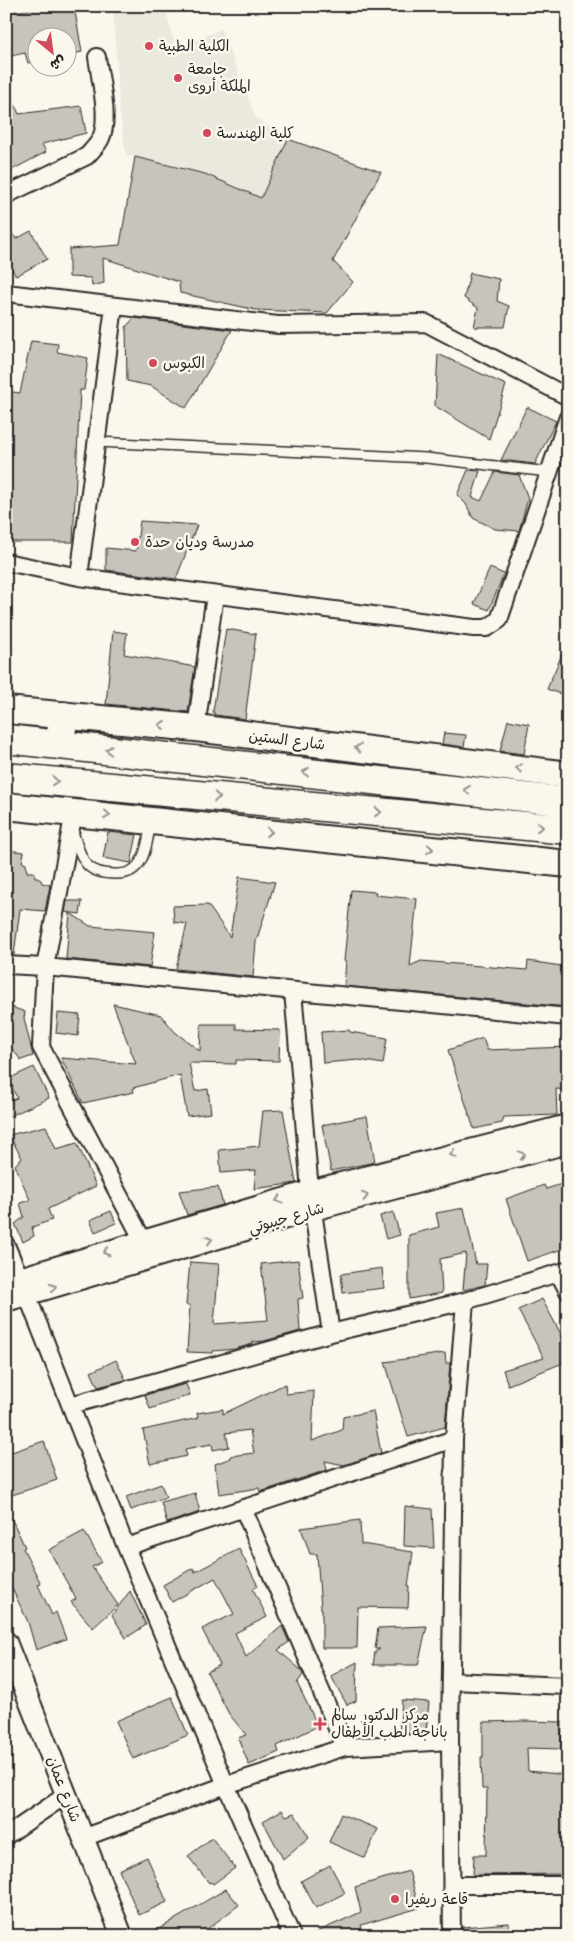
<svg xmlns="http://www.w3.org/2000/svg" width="574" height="1942" viewBox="0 0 574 1942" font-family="'Playpen Sans','Playpen Sans Arabic',sans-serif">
<rect width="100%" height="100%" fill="#fbf7ec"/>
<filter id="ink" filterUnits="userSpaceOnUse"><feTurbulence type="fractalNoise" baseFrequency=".02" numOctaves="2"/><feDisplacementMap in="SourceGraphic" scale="10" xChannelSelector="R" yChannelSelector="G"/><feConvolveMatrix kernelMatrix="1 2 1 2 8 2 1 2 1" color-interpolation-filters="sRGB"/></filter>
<g filter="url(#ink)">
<path fill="#ebe8de" d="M113,6h51l12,43 45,-20 35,89 32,21 -27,59 -56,-24 -79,-19 -7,-48z"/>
<path fill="#c7c4bc" stroke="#2b2b2b" d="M51,6h23l8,46 -14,3v-17h-30v23l-10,2 -3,-10 -19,4v-44z
M6,84l13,30 62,-8 5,27 -44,11 4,8 -40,21z
M288,139l93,33 -48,89 20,21 -26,31 -71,-3 -76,-17 -1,-11 -76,-24 1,25 -12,3 -1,-8 -22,-1v-28l51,-4 15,-88 70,17 56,24z
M6,225l10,14 15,-8 16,28 -31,17 -10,-16z
M470,273l29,6 -2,22 12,5 -4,21h-31l4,-19 -14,-10z
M134,318l98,12 -46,78 -35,-22 -24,-5 -1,-54z
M31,341l27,3 -1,8 31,6 -4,32h-4l-7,152h-67v-151l14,2z
M438,354l68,31 -17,54 -54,-33z
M527,407l29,14 -21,43 -34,-4z
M468,470l12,1 -8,26 9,4 14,-29 24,3 9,23 -9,33 -24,-2 -22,-11 -7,-14 -9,-9z
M140,521l57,4 -21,54 -70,-9v-22l30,3z
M490,568l14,6 -15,36 -15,-6z
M226,629l30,5 -11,85 -30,-4 -2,-4z
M113,631l14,2 -3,21 71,13 -7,45 -82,-8z
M568,640v57l-21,-8z
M508,720l21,4 -5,30 -24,-3z
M444,733l22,2 -2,12 -22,-3z
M108,832l29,3 -6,28 -28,-5z
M6,850l18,2 -2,10 4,2 1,8h7l1,5 6,3 1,3 8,2 -5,26 -25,-2 -6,46h-8z
M239,877l36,5 -19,60 -3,35 -77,-8 11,-45 -13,-2 -1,-16 35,-1 22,32z
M351,890l25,2 -1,3 42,4 -7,67 11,-5 106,9 1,-9 40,6v40l-224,-21 2,-25h-2z
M67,901h15l-2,13 -15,-2z
M70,913l20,13 65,6 -5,35 -84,-8z
M113,1004l48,11 14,17 25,19 1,-27h35v5l44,1 -1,31 -43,-1v4l-47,-1 6,28 13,-2 3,24 -24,3 -7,-41 -47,13 1,4 -51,11 -22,-45 75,6z
M6,1005l19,7 -1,6 9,38 -12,4 -15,-19z
M58,1013l22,2 -2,21 -22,-3z
M349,1030l1,2 37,6 -4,26 -24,-4 -36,3 -2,-31z
M483,1038l4,12 81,-3v43l-12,-1 1,26 -53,2 -2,6 -28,6 -26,-79z
M34,1067l15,31 -43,20v-16l11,-4 -9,-19z
M283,1110l13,73 -42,6 2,-19 -35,3 -2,-23 40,-4 4,-35z
M367,1116l8,46 -44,9 -9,-46z
M46,1126l10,23 21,-6 19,43 -48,23 4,11 -20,7 2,9 -11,6 -8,-18 9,-7 -4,-14 10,-3 -15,-35 7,-7 -13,-23z
M568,1182v65l-41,14 -21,-62 38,-14 2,4z
M218,1187l5,18 -36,10 -8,-24z
M464,1208l12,56h11l-2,21 -22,5 3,-37 -26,6 2,34 -33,6v-64l30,-8 -3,-14z
M111,1211l5,12 -21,9 -5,-12z
M393,1212l7,23 -14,4 -6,-23z
M298,1260l5,38 -5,1 2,32 -36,10 -11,1v2l-18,5 -22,2v2l-26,-1 3,-47h-4l4,-43 29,2 -5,60 54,-4 -7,-56z
M382,1268l2,20 -41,5 -2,-19z
M542,1299l26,48v14l-60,24 -5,-15 41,-12 -26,-48z
M445,1353l1,10h4l-5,64 -37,10 -23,-75z
M116,1360l10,20 -28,7 -7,-15z
M186,1384l4,11 -40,14 -5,-14z
M285,1384l1,10 28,-3 -2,50 30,-11 1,-13 30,-6 8,42 -37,12 -19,-4 2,9 -67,22 -1,-4 -40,6 -4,-30 16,-6 -1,-2 24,-3 -4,-23 -24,3 3,14 -16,3 -1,-6 -27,5 2,7 -37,8 -7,-34 55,-12 -1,-5 26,-4v5z
M44,1441l13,39 -51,17v-43z
M161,1484l5,13 -35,13 -5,-13z
M195,1493l5,19 -33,11 -6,-21z
M405,1506l27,3 2,39 -30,-2z
M6,1507l19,40 -2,1 18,36 -3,1 14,30 4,-3 10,27 -30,11 -8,-28 -22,-46z
M360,1520l1,24 52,8 -5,34h1l-1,22 -50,-1 -1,41h-35v-39h-1l-4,-55h-7l-9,-26z
M84,1531l18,31 -10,5 26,38 -25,23 -22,-26 5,-3 -27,-49z
M239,1549l19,37 -5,3 14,28 -32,16 11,24 36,-31 7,16 -11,8 23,20 2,5 -6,8 21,43 -41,20 2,6 -30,13 -11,-27 8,-3 -17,-21 -22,-42 13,-7 -18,-36 32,-15 -19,-36 -43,24 -9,-17 30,-17 2,4z
M130,1591l16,34 -20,13 -14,-23z
M427,1626l-9,39h-45l2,-13 5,-3h-5l3,-21z
M357,1662l-1,39 -9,4 -16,-29z
M172,1697l16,38 -55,24 -17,-38z
M402,1700l27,2 -3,30 -27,2z
M525,1721l37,1 -1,27 -34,-1 1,23 40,4 -4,35 2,32h2v32l-95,1 1,-20h12l1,-66h-5l-1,-32h2v-35z
M282,1810l4,6 8,-3 15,24 -26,22 -20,-38z
M341,1814l37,15 -13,29 -36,-16z
M212,1838l23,30 -22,16 -2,-2 -2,1 -21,-27z
M147,1857l20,45 -28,13 -20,-45z
M330,1865l15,28 -29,15 -15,-27z
M409,1871l10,37 -58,17 4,11h-57l53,-24 -6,-25z
M226,1889l13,16 -41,31h-51z
M509,1923l1,13h-48v-9z"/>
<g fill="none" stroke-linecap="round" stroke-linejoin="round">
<defs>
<path id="service" d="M97,442l329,16 123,14
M73,832c9,26 10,42 42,42 6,0 13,0 19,-5 12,-9 14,-32 17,-46"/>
<path id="minor" d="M6,195l81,-39c5,-6 11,-11 14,-18 9,-20 -1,-59 -4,-81
M6,293l272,32 148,-2 142,74
M6,562l73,15 395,51h13l12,-8 69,-203
M79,577l35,-271
M196,728l19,-133
M74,812l-29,155 -4,80 107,203
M6,965l39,2 523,50
M293,991l17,200 21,142
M6,1245l14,33
M559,1274l9,17
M27,1295l99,252 100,238 66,151
M71,1405l260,-72 134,-32 103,-31
M243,1508l102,239
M126,1547l328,-108
M452,1681l116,5
M6,1836l60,-41
M83,1838l143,-53 119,-38 105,-6
M453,1885h115
M452,1936l-2,-195 4,-302 11,-138"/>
<path id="tertiary" d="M6,1282l304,-91 258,-66
M6,1301l307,-91 255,-67
M6,1642l116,294"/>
<path id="primary" d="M6,710l190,18 372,47
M6,806l562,58"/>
<path id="trunk" d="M6,739l562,63
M59,745l5,-29
M6,777l562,53"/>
</defs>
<use href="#service" stroke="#2b2b2b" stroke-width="12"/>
<use href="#minor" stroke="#2b2b2b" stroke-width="20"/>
<use href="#tertiary" stroke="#2b2b2b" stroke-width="24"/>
<use href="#primary" stroke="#2b2b2b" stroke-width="30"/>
<use href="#trunk" stroke="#2b2b2b" stroke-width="31"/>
<use href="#service" stroke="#fbf7ec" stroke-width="9"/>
<use href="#minor" stroke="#fbf7ec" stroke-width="16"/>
<use href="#tertiary" stroke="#fbf7ec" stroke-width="20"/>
<use href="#primary" stroke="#fbf7ec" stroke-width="26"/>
<use href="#trunk" stroke="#fbf7ec" stroke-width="28"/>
</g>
<defs><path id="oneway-chevron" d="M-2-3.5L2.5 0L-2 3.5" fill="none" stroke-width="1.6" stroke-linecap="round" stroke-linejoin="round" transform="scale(1.25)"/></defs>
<g stroke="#93918c">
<use href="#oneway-chevron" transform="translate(162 725) rotate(-175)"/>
<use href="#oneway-chevron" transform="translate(358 748) rotate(-173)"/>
<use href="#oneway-chevron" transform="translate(109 750) rotate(-174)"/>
<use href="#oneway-chevron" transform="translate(519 768) rotate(-173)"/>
<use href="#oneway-chevron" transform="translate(306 772) rotate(-174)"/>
<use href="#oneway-chevron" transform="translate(55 781) rotate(5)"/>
<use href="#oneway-chevron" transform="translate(467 790) rotate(-174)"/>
<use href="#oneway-chevron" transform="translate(217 797) rotate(5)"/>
<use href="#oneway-chevron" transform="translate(378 812) rotate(5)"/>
<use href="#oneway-chevron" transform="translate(107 815) rotate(6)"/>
<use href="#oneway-chevron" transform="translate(540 827) rotate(5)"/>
<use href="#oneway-chevron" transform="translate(269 832) rotate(6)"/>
<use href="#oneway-chevron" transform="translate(430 849) rotate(6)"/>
<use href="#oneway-chevron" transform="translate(453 1154) rotate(166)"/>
<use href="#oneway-chevron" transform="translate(522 1155) rotate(-15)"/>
<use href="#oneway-chevron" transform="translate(365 1196) rotate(-15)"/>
<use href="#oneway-chevron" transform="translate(279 1200) rotate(163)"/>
<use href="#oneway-chevron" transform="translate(209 1240) rotate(-16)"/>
<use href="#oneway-chevron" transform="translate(106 1252) rotate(163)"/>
<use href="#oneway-chevron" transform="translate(53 1287) rotate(-17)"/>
</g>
</g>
<g fill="#d1495b" stroke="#fbf7ec" stroke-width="2">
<circle cx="149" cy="46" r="5"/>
<circle cx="178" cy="78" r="5"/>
<circle cx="207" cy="133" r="5"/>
<circle cx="153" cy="363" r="5"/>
<circle cx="135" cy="542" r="5"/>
<path d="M317.5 1716.5h5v5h5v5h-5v5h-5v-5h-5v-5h5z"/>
<circle cx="395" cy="1899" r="5"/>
</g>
<g text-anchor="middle" stroke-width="5" stroke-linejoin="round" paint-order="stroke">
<g font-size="15" fill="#2b2b2b" stroke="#fbf7ec" text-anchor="start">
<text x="159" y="51">الكلية الطبية</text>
<text x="188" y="74">جامعة<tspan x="188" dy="17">الملكة أروى</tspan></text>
<text x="217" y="138">كلية الهندسة</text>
<text x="163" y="368">الكبوس</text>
<text x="145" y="547">مدرسة وديان حدة</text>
<text x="331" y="1720">مركز الدكتور سالم<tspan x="331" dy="17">باناجة لطب الأطفال</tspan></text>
<text x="405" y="1904">قاعة ريفيرا</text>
</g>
<g font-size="15" fill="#2b2b2b" stroke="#fbf7ec">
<text transform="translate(287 740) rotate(7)" y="5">شارع الستين</text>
<text transform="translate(286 1218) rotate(-16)" y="5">شارع جيبوتي</text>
<text transform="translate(64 1789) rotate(69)" y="5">شارع عمان</text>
</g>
</g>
<rect width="574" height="1942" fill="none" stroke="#fbf7ec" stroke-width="25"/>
<rect x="12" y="12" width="549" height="1917" fill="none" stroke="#2b2b2b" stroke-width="2" filter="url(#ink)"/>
<g transform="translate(52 52) rotate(151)"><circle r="24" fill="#fbf7ec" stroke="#a8a59f"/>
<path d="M0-4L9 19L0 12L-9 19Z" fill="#d1495b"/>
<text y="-8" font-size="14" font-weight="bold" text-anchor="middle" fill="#2b2b2b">ش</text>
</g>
</svg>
